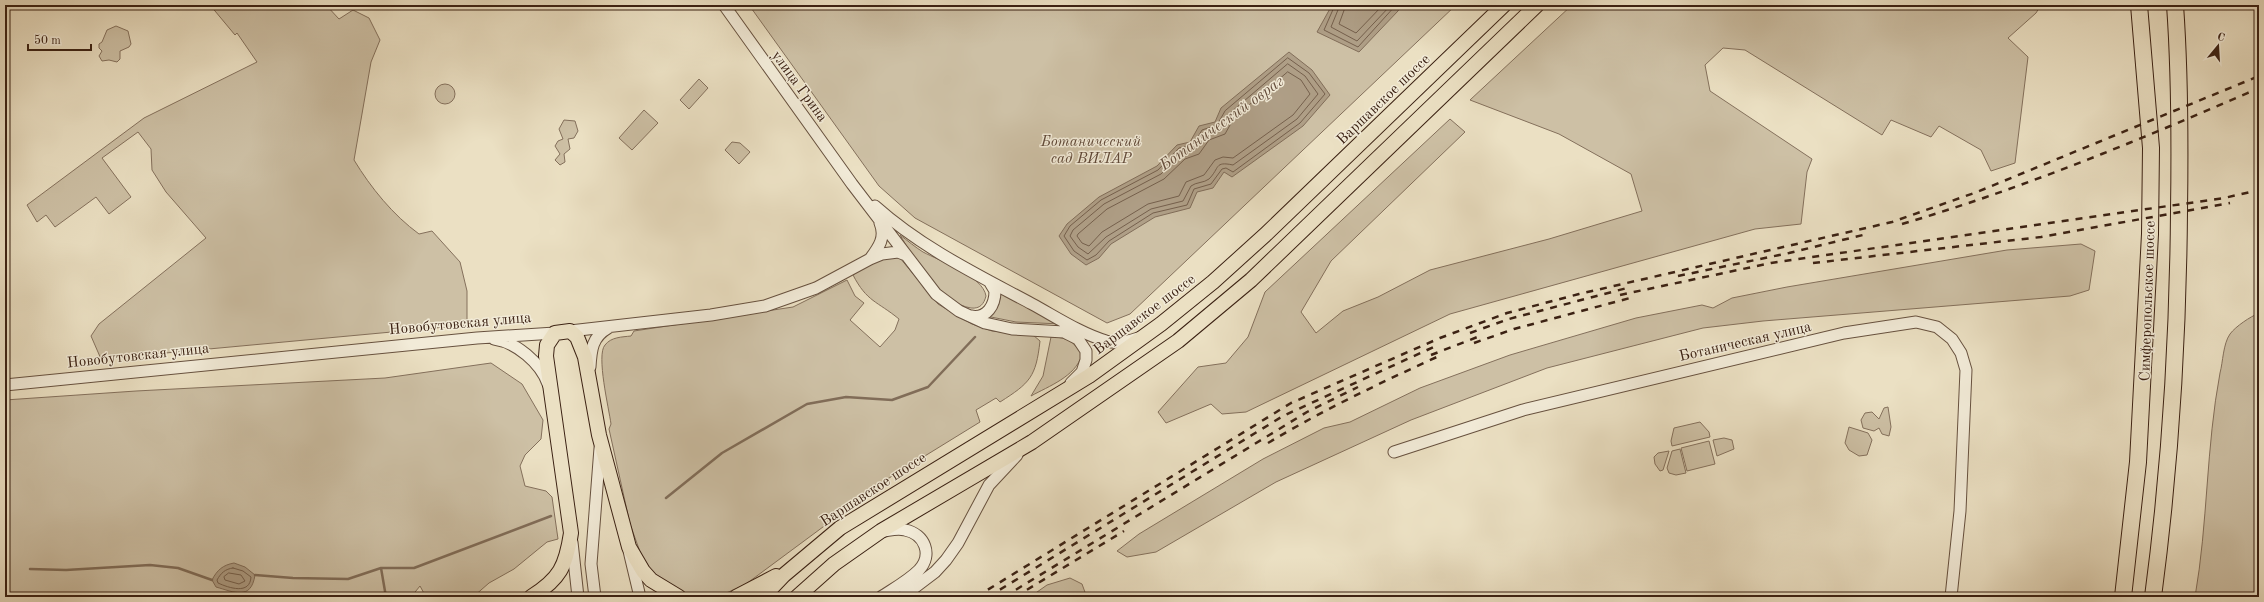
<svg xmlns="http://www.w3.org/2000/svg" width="2264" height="602" viewBox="0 0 2264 602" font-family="'Old Standard TT',serif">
<rect width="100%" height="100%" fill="#ebe0c3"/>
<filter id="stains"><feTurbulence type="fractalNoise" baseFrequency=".005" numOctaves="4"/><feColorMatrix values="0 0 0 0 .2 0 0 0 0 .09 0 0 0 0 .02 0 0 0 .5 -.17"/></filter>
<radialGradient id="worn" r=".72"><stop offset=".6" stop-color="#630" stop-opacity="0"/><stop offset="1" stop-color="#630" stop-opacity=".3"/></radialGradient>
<path fill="#cdc0a5" stroke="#84705c" d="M210,5h116l13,14 14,-9 16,8 11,22 -9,22 -17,98c17,28 39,55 65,74l13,-3 28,31 7,29v34l-366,34 -10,-23 8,-12 107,-86 -40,-46 -14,-22 -1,-21 -13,-17 -36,26 29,39 -22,17 -13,-17 -41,30 -9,-12 -9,7 -10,-17 117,-87 113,-56 -20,-29 -2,2z
M749,5h707l-326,309 -23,9 -192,-105 -36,-32z
M1572,5h469l-5,8 -28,25 20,19 -13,106 -24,8 -10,-21 -42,-24 -8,11 -40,-17 -9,15 -137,-85 -22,-2 -18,17 5,26 102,68 -5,13 -6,52 -46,5 -305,85 -204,98 -24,2 -11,-10 -45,19 -8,-11 40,-45 28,-4 22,-26 17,-45 185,-173 15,13 -134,129 -30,51 15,21 27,-22 35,-14 52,-27 119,-31 93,-28 -11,-37 -72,-40 -89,-34z
M116,26l12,5 3,13 -2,3 -9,4v8l-3,3 -8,-2 -7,1 -3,-5 3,-5 -3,-3v-4l3,-2 5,-12z
M699,79l9,9 -19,21 -9,-9z
M435 94a10 10 0 1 1 20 0a10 10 0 1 1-20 0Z
M644,110l14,13 -26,27 -13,-12z
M564,120l11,1 3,10 -4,7 -6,1 2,10 -6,5 1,8 -5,3 -5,-5 5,-6 -5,-8 3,-5 5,-2 -4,-10z
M732,142l8,1 10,9 -11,12 -14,-14z
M900,235c8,6 15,12 23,17 17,9 60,24 63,44 -2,8 -6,13 -15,12 -29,-4 -57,-49 -71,-73z
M2081,244l14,7 -6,39 -19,6 -307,25 -60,7 -156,40 -136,52 -135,62 -120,70 -29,5 -10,-6 22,-17 124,-75 61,-31 26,-6 70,-34 90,-33 126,-37 66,-13 11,3 19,-10 55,-11 220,-37z
M892,257l8,1 38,46 18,11 16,9 20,7 41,4 7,6c-4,36 -10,42 -40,61l-4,-4 -20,12 4,12 -125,77 -1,5 -108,80 -22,10 -12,2 -32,-4 -32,-22 -5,-10 -13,-36 -21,-95 2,-5c-2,-15 -15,-69 -6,-79 6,-8 17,-8 26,-9l3,-5 159,-24 54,-27 8,16 9,7 -14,17 30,27 15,-17 4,-11c-22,-18 -32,-17 -46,-44l19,-13z
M998,292l63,32 -45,-2 -30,-6z
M2259,313v284h-64c13,-74 11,-150 25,-224 3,-11 3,-29 10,-39 6,-8 20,-17 29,-21z
M1051,337c15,0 23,4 31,18 -7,22 -33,31 -51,41l12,-20z
M491,363l31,21 21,36 -2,19 -16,16 -5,11 5,20 21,5 6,6 6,42 -11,3 -33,27 -25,14 -16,14h-47l-6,-11 -9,11h-406v-197l131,-9 249,-13z
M1888,407l3,20 -2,9 -7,-2 -3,-6 -5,3 -11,-3 -2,-8 4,-7 7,-1 7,7 5,-11z
M1700,422l9,10 1,5 -38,9 -1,-5 3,-13z
M1849,427l19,6 4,7 -5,15 -8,1 -10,-6 -4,-7z
M1724,438l8,2 2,9 -17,7 -4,-16z
M1709,441l6,23 -28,7 -6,-23z
M1680,449l6,24 -10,2 -7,-2 -2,-5 5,-17z
M1669,451l-6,19 -3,1 -5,-7 -1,-7 4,-4z
M1070,578l12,6 4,11 -56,2 17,-12z"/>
<path fill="#af9f87" stroke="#816d59" d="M1332,5h69l-3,6 -39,41 -42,-20z
M1289,52l23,18 18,25 -27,31 -71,51 -8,-5 -11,16 -16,4 -7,16 -35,9 -44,27 -12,14 -13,7 -15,-11 -12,-18 8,-12 32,-27 58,-31 20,-21 13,-3 9,-16 16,-4 6,-14z
M234,563l11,4 10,8c-4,26 -21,17 -39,12l-4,-7c5,-10 11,-15 22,-17z"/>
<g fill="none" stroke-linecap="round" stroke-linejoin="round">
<path stroke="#75604d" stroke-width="1" d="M1335,5l-11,25 34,17 38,-42
M1340,5l-9,22 26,14 34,-36
M1346,5l-7,19 17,9 27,-28
M1288,58l21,15 16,21 -25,29 -67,49 -7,-4 -4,1 -11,15 -17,5 -7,16 -34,8 -44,28 -13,14 -9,5 -13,-9 -10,-15 6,-10 31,-26 57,-30 21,-22 14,-3 9,-15 15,-5 8,-14z
M1288,64l17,12 13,18 -21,25 -64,46c-19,-4 -13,3 -24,14 -5,4 -13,3 -18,7l-8,15 -32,8 -45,28 -18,17 -10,-7 -8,-11 3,-6 31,-26 57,-30 21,-21 14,-4 9,-15 16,-5 8,-15z
M1288,72l13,8 9,14 -17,21 -60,43 -10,-1 -8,3 -11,15 -18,7 -7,14 -31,8 -46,28 -13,14 -7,-3 -5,-7 1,-2 29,-25 57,-30 21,-20 14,-5 10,-14 16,-6 9,-16z
M233,568l10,3 8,6c-1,18 -22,11 -33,6l-1,-3c4,-7 8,-11 16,-12z
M229,573l12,2 4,6 -6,3 -14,-4 -1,-3z"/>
<path stroke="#816d59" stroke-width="2.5" d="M666,498l56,-45 85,-49 39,-7 46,3 36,-13 47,-50
M381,568l5,29
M30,569l36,1 84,-5 28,3 34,12
M255,575l38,3 55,1 33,-11h33l137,-52"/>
<defs>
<path id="minor" d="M724,5l128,179 84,110 23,17 26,12 27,6 52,3 14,7 8,12v9l-4,12 -11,11
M875,206c47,42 103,69 157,98 24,13 48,29 74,37 11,3 21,1 32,-3
M870,259c9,-12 16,-22 10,-36
M971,316c16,3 24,-11 24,-25l-6,-10
M570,331l141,-16 54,-9 51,-18 54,-29 12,-5 16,-2 8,3
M494,339c22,3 47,24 54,45
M590,367c1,-17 2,-30 18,-39
M5,385l472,-47 78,-5
M1394,452l129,-42 321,-77 72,-11 21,5 15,12 9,14 5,17 -6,141 -9,86
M572,542l6,55
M629,551l11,46
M595,597l-4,-33 9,-116
M881,597c12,-8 27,-16 38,-27 14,-15 6,-36 -14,-40 -7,-2 -14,0 -21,1
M902,597l33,-25 11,-12 12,-17 31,-58 28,-30"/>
<path id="major" d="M531,597c29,-18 35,-31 40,-64l-25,-177 1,-11 8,-12 15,-2 7,6 8,20 14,78 30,112 14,24 8,9 28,17
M736,597l40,-21
M763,597l21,-22 56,-47 249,-152 72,-52 52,-42 52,-47 239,-230
M797,597l37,-33 47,-33 151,-89 146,-101 73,-61 286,-275"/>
<path id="highway" d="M2123,597l15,-135 12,-228 1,-86 -12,-143
M2153,597c17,-128 25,-257 26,-386 1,-69 1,-137 -4,-206"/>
</defs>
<use href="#minor" stroke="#67513f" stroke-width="13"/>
<use href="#major" stroke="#3b2113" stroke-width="16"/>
<use href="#highway" stroke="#3b2113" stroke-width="18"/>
<use href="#minor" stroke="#f2ebd8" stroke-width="11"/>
<use href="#major" stroke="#ebe0c3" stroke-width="14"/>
<use href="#highway" stroke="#ebe0c3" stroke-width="16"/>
<path stroke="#3b2113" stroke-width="2.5" stroke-dasharray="7 7" stroke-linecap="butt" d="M1902,224c122,-36 240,-85 357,-136
M1813,263l228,-26 189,-34
M1678,276l111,-23 78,-19
M1620,295l151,-32 453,-65 35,-8
M1470,333l39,-14 118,-31
M1474,343l40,-14 116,-31
M1431,355l49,-19
M1268,443c55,-33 112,-60 171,-87
M976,597l315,-194 149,-65 67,-25 72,-19 313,-72 85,-30 282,-116
M988,597l295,-181 155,-71
M1004,597l303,-185 51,-25
M1015,597l109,-66"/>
</g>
<g text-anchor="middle" stroke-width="3" stroke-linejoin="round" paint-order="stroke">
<g font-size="15" fill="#3b2113" stroke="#f2ebd8">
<text transform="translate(800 86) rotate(54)" y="5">улица Грина</text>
<text transform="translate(1383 99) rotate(-44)" y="5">Варшавское шоссе</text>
<text transform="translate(2147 301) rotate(-88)" y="5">Симферопольское шоссе</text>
<text transform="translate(1144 314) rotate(-37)" y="5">Варшавское шоссе</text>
<text transform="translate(460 323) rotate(-5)" y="5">Новобутовская улица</text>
<text transform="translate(1745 341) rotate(-13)" y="5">Ботаническая улица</text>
<text transform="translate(138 355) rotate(-6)" y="5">Новобутовская улица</text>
<text transform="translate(873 489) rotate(-33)" y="5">Варшавское шоссе</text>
</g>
<g font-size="15" font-style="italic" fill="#604938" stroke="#f2ebd8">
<text x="1091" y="146">Ботанический<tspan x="1091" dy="17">сад ВИЛАР</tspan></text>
</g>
<g font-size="16" font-style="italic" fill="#644d3c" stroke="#f2ebd8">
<text transform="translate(1221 122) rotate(-36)" y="6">Ботанический овраг</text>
</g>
</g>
<rect width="2264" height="602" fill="none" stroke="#ebe0c3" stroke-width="20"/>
<rect x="6" y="6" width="2252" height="590" fill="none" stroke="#3b2113" stroke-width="2"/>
<rect x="10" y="10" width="2244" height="582" fill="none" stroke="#3b2113"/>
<g transform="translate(2218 46) rotate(18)" stroke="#f2ebd8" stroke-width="3" paint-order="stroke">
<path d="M0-3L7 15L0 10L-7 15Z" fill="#3b2113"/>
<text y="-6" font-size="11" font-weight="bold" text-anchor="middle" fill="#3b2113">С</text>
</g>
<path d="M28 44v6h63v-6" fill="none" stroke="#3b2113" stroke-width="2"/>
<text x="34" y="44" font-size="12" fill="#3b2113" stroke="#f2ebd8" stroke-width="3" paint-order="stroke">50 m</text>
<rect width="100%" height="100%" filter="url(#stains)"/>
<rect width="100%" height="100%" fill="url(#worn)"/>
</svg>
